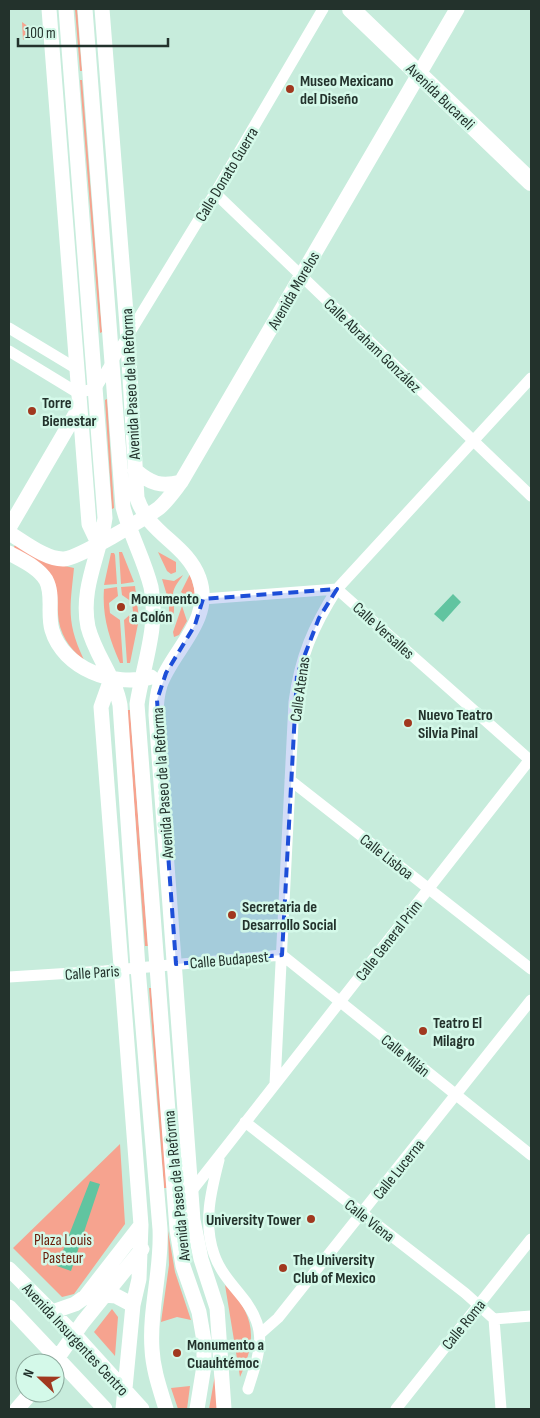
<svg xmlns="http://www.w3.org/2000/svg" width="540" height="1418" viewBox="0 0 540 1418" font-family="'Sofia Sans Condensed',sans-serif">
<rect width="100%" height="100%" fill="#c7ecdc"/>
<path fill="#f6a38f" d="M75,9h2l5,62h-2z
M22,22l11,8 -10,10z
M80,80h2l20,252 -2,1z
M107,399l7,109 -2,1 -7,-109z
M16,543l44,22 14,3c-4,40 -8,54 10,92 -15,-11 -25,-27 -26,-46 -1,-10 1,-21 -4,-30 -6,-11 -30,-27 -41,-35z
M119,552h3l12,30 -13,2z
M158,552l18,10v10l-5,2 -4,-3z
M111,553h3l1,2 2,29 -13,1z
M190,574l6,21 -8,3 -7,-6z
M183,575c-3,5 -9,11 -10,18 -1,11 5,19 -4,28v-19l-7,-23 12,2z
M135,586l4,33 -9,44h-3l-3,-43 9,-8 -1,-10 -10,-7 -1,-8z
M117,587l1,9 -9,7 1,10 10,7 3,43h-3c-11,-25 -18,-47 -16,-74z
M182,606l5,15 -8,14 -5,2 -1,-5z
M127,710h3l18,236h-3z
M149,988h2l16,200h-3z
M120,1144l5,80 -51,70 -12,3 -49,-49z
M168,1231l7,41 16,48 -14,-3 -16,5 8,-57z
M225,1285c31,30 32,54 15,92z
M112,1309l6,8 -3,39 -21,-24z
M215,1375l4,34h-10z
M190,1386l-3,23h-9l-7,-21z"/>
<path fill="#61c4a0" d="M453,594l8,8 -18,20 -9,-8z
M90,1181l10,3 -29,87 -14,-5z"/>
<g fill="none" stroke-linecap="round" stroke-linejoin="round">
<path stroke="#fff" stroke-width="11" d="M215,193l316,303
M9,328l68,41
M9,351l69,42 18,-5 119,-195 108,-184
M203,599l134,-10 194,172
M290,780l241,189
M9,977l95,-6 178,-16 249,200
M275,1084l19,-382c6,-45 19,-75 43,-113l194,-211
M245,1122l220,171 29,26
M219,1160c-8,31 -16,63 -5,94 5,15 15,27 25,39 30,35 22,55 9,96
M190,1193l341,-435
M494,1319l7,90
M494,1319l37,-3
M261,1333l17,-15 253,-318
M396,1409l135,-170"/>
<path stroke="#fff" stroke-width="15" d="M49,9l40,515 9,19
M66,9l39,509c-5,37 -25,70 -17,109 7,28 27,50 32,78l18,263 22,261c2,41 -11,80 -8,120 1,21 8,40 14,60
M85,9l38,498c7,28 21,52 28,80 8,38 -8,79 -14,117l40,526 6,36 16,46 5,29v25l-7,43
M102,9l25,317 10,172c12,37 49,45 62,80 15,42 -26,71 -39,107 -3,10 -4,20 -4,30l37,505 8,39 16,49 7,101
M135,470c16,14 26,17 46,12
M9,528l70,-120
M9,533c14,8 37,27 55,26 15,-1 81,-41 95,-51 9,-8 15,-17 22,-26l276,-473
M9,553c12,7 29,14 37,27 8,15 1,33 6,50 11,38 62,58 99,47
M111,679l-10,28 40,518 -2,54 -6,26 -10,104
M9,1269l65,65 68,75
M104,1295l12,1 17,9
M9,1307l96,102
M52,1312l23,-8 10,-7 56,-72
M54,1363l29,-41 59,-73
M17,1409l14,-16"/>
<path stroke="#fff" stroke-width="18" d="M351,9l180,173"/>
</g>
<path fill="#1d4ed8" fill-opacity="0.2" stroke="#1d4ed8" stroke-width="4" stroke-dasharray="10 6" stroke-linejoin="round" d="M337,589l-18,29 -22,57 -15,280 -106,9 -19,-264 9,-27 29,-48 8,-26z"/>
<g fill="#a1381f" stroke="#d4f9e9" stroke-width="2">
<circle cx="290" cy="89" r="5"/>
<circle cx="32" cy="411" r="5"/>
<circle cx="121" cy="607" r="5"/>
<circle cx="408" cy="723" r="5"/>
<circle cx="232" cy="915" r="5"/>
<circle cx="423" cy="1031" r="5"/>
<circle cx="311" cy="1219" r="5"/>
<circle cx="283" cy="1268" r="5"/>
<circle cx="177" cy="1353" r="5"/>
</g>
<g text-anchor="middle" stroke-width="5" stroke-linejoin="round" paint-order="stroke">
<g font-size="16" font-weight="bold" fill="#23322c" stroke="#d4f9e9" text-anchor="start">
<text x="300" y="86">Museo Mexicano<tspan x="300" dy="18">del Diseño</tspan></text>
<text x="42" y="408">Torre<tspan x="42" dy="18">Bienestar</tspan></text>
<text x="131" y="604">Monumento<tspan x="131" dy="18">a Colón</tspan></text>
<text x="418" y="720">Nuevo Teatro<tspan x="418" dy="18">Silvia Pinal</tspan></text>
<text x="242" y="912">Secretaria de<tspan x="242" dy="18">Desarrollo Social</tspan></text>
<text x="433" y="1028">Teatro El<tspan x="433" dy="18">Milagro</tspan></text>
<text x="301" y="1225" text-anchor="end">University Tower</text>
<text x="293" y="1265">The University<tspan x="293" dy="18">Club of Mexico</tspan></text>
<text x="187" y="1350">Monumento a<tspan x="187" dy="18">Cuauhtémoc</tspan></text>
</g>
<g font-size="16" fill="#23322c" stroke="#d4f9e9">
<text transform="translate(441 96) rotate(44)" y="6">Avenida Bucareli</text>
<text transform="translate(226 174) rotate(-59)" y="6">Calle Donato Guerra</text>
<text transform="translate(293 290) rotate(-60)" y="6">Avenida Morelos</text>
<text transform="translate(373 345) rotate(44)" y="6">Calle Abraham González</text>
<text transform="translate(130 384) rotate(-93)" y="6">Avenida Paseo de la Reforma</text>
<text transform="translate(384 630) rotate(42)" y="6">Calle Versalles</text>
<text transform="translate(299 689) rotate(-82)" y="6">Calle Atenas</text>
<text transform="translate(162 783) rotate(-94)" y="6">Avenida Paseo de la Reforma</text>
<text transform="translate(387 856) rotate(38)" y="6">Calle Lisboa</text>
<text transform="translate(388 940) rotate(-52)" y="6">Calle General Prim</text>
<text transform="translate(229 959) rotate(-5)" y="6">Calle Budapest</text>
<text transform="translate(92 972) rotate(-4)" y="6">Calle Paris</text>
<text transform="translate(406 1055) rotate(39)" y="6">Calle Milán</text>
<text transform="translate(398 1169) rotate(-51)" y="6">Calle Lucerna</text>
<text transform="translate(176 1186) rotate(-96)" y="6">Avenida Paseo de la Reforma</text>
<text transform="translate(370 1220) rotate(38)" y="6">Calle Viena</text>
<text transform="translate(463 1324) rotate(-51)" y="6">Calle Roma</text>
<text transform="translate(76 1339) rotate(47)" y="6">Avenida Insurgentes Centro</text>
</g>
<g font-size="16" fill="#681d0a" stroke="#d4f9e9">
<text x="63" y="1245">Plaza Louis<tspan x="63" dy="18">Pasteur</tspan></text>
</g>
</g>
<rect width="540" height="1418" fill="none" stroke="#23322c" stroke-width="20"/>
<g transform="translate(40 1378) rotate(292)"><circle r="24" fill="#d4f9e9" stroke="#8da99d"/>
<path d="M0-4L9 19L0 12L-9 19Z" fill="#a1381f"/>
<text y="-8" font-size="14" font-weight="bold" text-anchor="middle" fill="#23322c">N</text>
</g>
<path d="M18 38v8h150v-8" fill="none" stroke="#23322c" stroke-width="2.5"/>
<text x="25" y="38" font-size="15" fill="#23322c" stroke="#d4f9e9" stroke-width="4" paint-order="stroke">100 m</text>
</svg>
